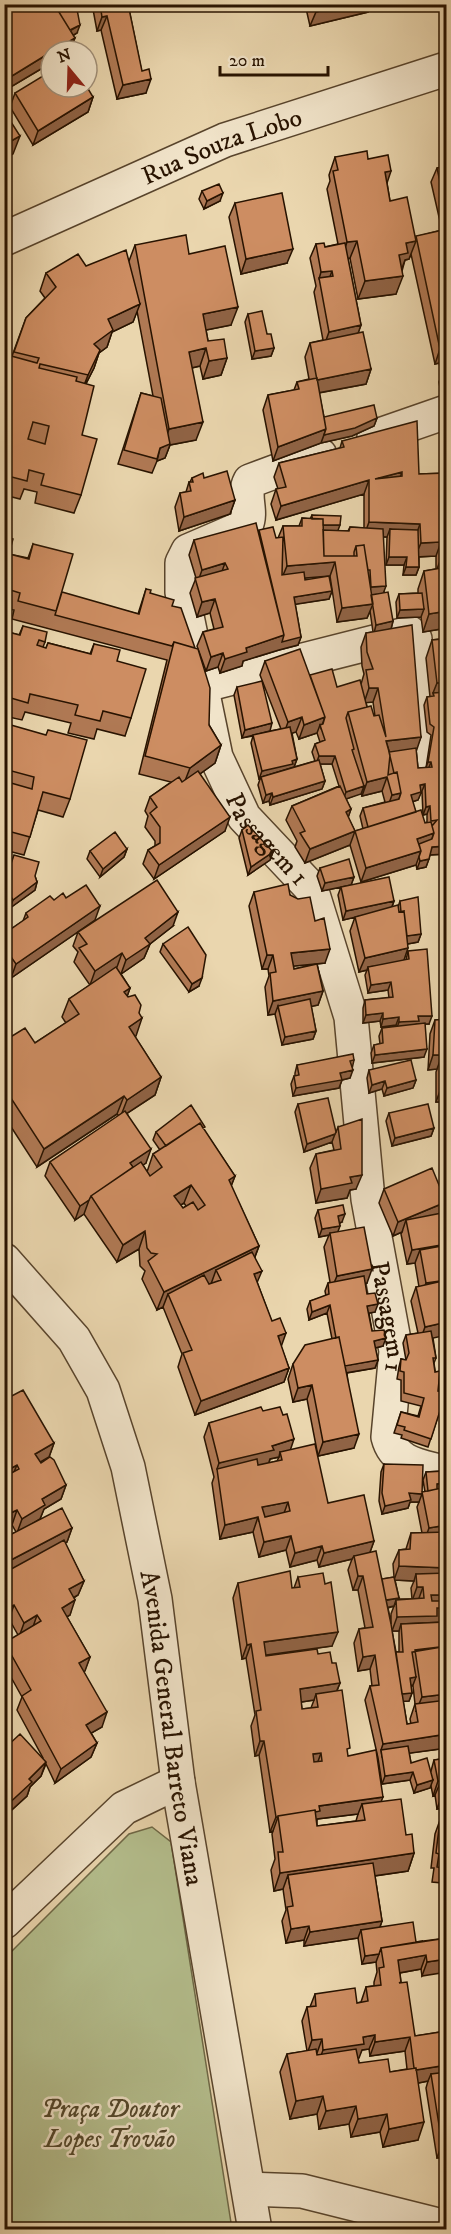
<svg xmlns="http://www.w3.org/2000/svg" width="451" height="2234" viewBox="0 0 451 2234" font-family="'IM FELL DW Pica',serif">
<rect width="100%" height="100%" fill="#ead6ae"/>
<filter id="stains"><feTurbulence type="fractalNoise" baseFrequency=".00333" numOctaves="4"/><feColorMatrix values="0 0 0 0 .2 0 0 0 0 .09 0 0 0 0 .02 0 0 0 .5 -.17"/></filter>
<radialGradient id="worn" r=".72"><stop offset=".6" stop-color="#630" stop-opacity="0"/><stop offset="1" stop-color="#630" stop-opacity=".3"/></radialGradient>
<path fill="#b4be8d" stroke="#6e6846" stroke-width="1.5" d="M152,1827l19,15 61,387h-227v-271l124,-124z"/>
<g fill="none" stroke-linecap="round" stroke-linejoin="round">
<defs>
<g id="minor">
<path id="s1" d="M4,239l221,-99 221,-71"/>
<path d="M374,437l72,-25"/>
<path id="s2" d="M320,455l-70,26c-8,15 3,29 -4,45l-58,25 -6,12v29l34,165 28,60 67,71 40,129 17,182 28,152 -8,86c7,28 35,29 58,36"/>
<path d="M201,686l209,-53 5,6 6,128"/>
<path id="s3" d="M4,1260l70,79 29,51 25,77 27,132 23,183 77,448"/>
<path d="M4,1922l120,-114 54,-26"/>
<path d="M250,2189l52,2 144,36"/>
</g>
</defs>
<use href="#minor" stroke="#58442c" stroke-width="36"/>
<use href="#minor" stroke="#f1e4ca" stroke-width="33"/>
</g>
<path fill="#b07954" stroke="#281300" stroke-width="1.5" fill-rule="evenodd" d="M4,4l73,29 -26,18v12l-47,28z
M92,4h36l18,89 -29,6 -16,-69 -4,1z
M305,4h66l-3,8 -58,14z
M15,93l78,4 -5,15 -55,33 -23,-38z
M442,135h5v118l-1,-1 -3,7 4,12v132l-4,1 -4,-22 3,-8 -3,-11 -4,1 -24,-110 -2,5 -4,1 -3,11 -6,23 -38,5 -8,-41 -2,1 13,66 -3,8 13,36 -5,15 -47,9 5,24 53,1 -3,8 -22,10 -31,7 -48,18 -10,-51 5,-15 26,-5 3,-8 12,-3 -4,-22 5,-14 13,-3 -9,-48 2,-6 -6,-28 6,-14 9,3 13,-3 -11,-55 3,-8 -1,-6 6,-18 33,2 19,24 3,18 25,36 27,-7 -11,-48 6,-14 7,-2 -4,-23z
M202,191l18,10 -16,8 -5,-10z
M235,203l52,60 -46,11 -12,-57z
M135,245l54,9 42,71 -25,5 2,11 19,17 -6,17 -18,4 -3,-13 -8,2 4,72 -26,5 -5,13 -8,3 -5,12 -34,-9 23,-71 12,3 -16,-85 -4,11 -21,10 -5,15 -8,6 -5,15 -8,16 -4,51 -1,60 -7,18 -39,-10 2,-11 -13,-3 -4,10 -16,-4v-141l8,2 14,-38 19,-20 -5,-7 6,-18 40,-7 43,-5z
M248,314l19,20 7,14 -3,8 -19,3 -7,-37z
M342,441l77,33 28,-1v155l-24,4 -2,-15 -24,1 -1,-16 3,-8 19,-1v-4l6,-18 12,-2v-13l-17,1v10l-3,8h-13l1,-10h-18l1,-28h-4l1,55 9,29 -2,8 30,108 -5,12 2,19h8l5,-33 -4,-3 -3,-27 3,-8h3l-4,-39 6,-18 8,-1 1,-4 6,-1v220l-17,1 -4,12 -9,2 -1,-4 -55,17 -11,-37 -45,18 -10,-16 2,-6 -11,-21 6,-14 47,-20 -7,-22h-12l5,17 -3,8 -52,16 -1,-4 -6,2 -5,-18 2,-6h-1l-8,-36 2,-7 -11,2 -8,-43 3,-8 33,44 11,-2 -21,-54 5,-14 45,14 27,12 24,-3 3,-10 -2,-8 -1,-19 5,-14 7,-1 -3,-21 -3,7 -30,4 -7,-46 -25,2v2l27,11 -3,8 -34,5 6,33 -3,8 -19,5 -36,11 -1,5 -22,7 -2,-6 -12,4 -9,-25 6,-14 11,-3 -4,-16 -13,4 -7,-24 6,-15 -7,-23 5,-15 64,-9 18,7h2l5,-12h16l3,-8 8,1 2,-4 26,16h10l2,-4 14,1v-34l-88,26 -5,-16 5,-15h2l-4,-12 5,-14 61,-15zM366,702h7l2,14h-1l-7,-9zM296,732l3,7 18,-6 3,9 -5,2 -3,8 3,9 -21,6 3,-8 -5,-26zM382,791l3,11 -22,6 -3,8 3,13 -8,2 -7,-14 3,-8 -5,-10 15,-6 1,3zM421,792h1l1,23 4,-1v8l-2,1 -9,-11 -4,-10 6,-2z
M192,478h12l31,22 -5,14 -51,17 -4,-24 5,-14 6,-1 3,-10h1z
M4,536l5,18 19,4 5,-14 28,50 77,20 8,-25 4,4 22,13 37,119 12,20 -6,18 -15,11 25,57 -71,48 -11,-15 5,-14 7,-4v-5l-10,-14 3,-11 -3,-5 5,-14 21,-15 -32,-8 28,-114 -155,-41 2,-9 -10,-2z
M23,626l22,16 -2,5 3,1 2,-5 42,11 4,-10 23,17 14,57 -6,18 -28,-7 -3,10 -26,-6 3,-10 -46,-11 -3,8 -18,-4v-85l15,4z
M4,723l66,76 -7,18 -25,-7 -14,45 -20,-5z
M242,830l31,22 -3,8 -22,15 -9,-37z
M127,849l-3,8 -24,20 -13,-18 3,-8z
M320,868l34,9 -3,8 -29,6 -5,-15z
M35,876l2,6 -2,8 -25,18 -6,-9v-15z
M341,887l53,14 -2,6h6l2,-6 21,33 -3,8 -11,2 -3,16h2l2,-9 21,73h-4l-1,33 -52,6 -1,-10 3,-8 6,-1 -1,-8 3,-8 14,-1v-2l-15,2 -1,-6 -17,2v-15l2,-8 24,-2 -1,-8 -20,3 -3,-18 2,-5 -8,2 -9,-41 5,-14 -12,3 -5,-25z
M254,892l36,3 25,26 10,42 -8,1 6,27 -5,14 -7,1 5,25 -3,8 -31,6 -7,-31 -7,1 -3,-28 4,-11 -1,-7h-6l-13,-63zM317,964l-23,5 -1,-3z
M66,898l29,22 -84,58 -7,-9v-35l19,-13 3,-8 28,-13z
M173,926l-23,18 -6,14 -23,16 9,14 -3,8 12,17 -4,24 26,40 -6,18 -28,18 19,50 -3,2 4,7 6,-18 7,-4 -7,-10 3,-8 48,-2 31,46 -4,10 28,60 -4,11 2,25 32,86 -5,14 -89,33 -17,-48 4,-13 -19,-47 -6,3 -15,-31 3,-8 -5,-5 -1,-17 -22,13 -33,-48 -9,6 -30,-44 5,-14 69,-46 -2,-2 -80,53 -33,-51v-75l31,2 31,-20 -4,-6 7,-18 21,-14 -16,-23 4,-10 -5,-6 5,-14zM184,1203l2,3 -3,2 -3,-3z
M163,944l36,42 -10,6 -29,-40z
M447,1019v83h-11v-30l1,-3 -9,1 2,-36 5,-14z
M354,1060l-4,18 -8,2 -3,8 -46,8 -2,-12 3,-8h1v-3l2,-8z
M369,1070l47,10 -3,8 -29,8 -2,-7 -13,4 -2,-15z
M298,1104l38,28 2,-5 18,62 -6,1 -3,8 -31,5 -6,-35 6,-14 18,-4 -2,-8 -28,10 -9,-40z
M389,1113l45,15 -3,8 -39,10 -6,-25z
M384,1189l62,13 -4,11 -9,125 3,20 -2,5 4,28 8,1 -18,55 -27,-9 1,-3 -8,-2 7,-21 17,4 3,-10 -20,-5v-21l-4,-1 2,-12 2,-8 5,1 -3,-17 3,-8 12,-2 -7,-32 5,-14h3l-4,-24 -8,1 -6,-30 1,-2 -9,4 -14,-33z
M318,1210l24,12 -2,1 -2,8 29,52 -2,1 2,10 8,18 -6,1 3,18 11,15 -8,2 3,12 -3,8 -28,5 7,75 -36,8 -11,-57 -14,3 -5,-23 5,-15 39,-25 -5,-26 -18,7 -2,-11 3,-8 16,-5 -1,-5 3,-8 2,-1 -6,-35 5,-12 -10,2 -4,-19z
M4,1400l50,43 -5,14 -9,5 26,23 -5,14 -17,10 -4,10 32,9 -5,14 -2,1 19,38 -6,14 -4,3 -4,17 -3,2 23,40 -6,15 18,55 -11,6 6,10 -6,14 -36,26 -9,-19 -5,12 -11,11 -3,9 -23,21 39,-59 -26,-48 5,-13 -15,-27 11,-35 -9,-16 -5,2v-83l12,-6 -4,-7 -8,3z
M263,1411l65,92 46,38 -4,11 12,27 12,-2 -1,-13 6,-14 7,-1 5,-16h11l-5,-26 2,-5h-9l-2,6 -26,6 -3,-13 2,-29 3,-8 38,30 3,-2 -2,-12 3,-8 17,-1 1,-3h3v146l-3,8 3,11v115l-38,5 2,10 20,8 3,-11 13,-2v49l-10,2 -2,-14 -2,1 -2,-10 -1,2 -16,5 -4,-13 -28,4 -4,-26 -13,-58 5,-14h2l-2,-17 -12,2 -4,-28 5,-14 6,-1 -7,-38h-5l-5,-20 4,-11 -33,8 -2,-7 -27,7 -4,-17 -27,7 -6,-25 -33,7 -8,-56 2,-6 -10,-40 5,-14zM279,1457l-2,4 -8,2 1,-4zM395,1580l19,1 -3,7 1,11h-14l1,-1zM394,1606l-3,8v10l-3,-16zM392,1631h7v21h-3zM411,1686h2l2,18 -5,15 1,5h-4l-4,-23h6l3,-8z
M298,1577l34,69 -66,9v1l52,-2 14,9 8,20 -3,8 10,64 59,80 8,18 -6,18 -33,5 7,45 -2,6 36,15 31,-4 -25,38 -1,-7 -21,4 1,10 14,53 32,-5v126l-10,1 -11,-70 2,-7 -10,2v57l-35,7 -3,-15 -29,5 -2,-13 -30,5 -2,-15 -27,5 -10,-47 7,-18 20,-3 -5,-30 5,-14h3l5,-13 42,9 4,-1 5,-15 8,-1v-4l3,-10 -1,-10 -14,2 -4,-26 -54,8v-6l-18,3 -4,-22 4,-11 -3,-21 -9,2 -3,-21 4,-11 -3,-25 1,-3 -3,1 -11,-77 -4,1 -4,-30 4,-11 -9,-57 -4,1 -9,-61 5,-15 54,5h2zM314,1700l-3,8 -9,1 -1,-7zM358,1814l-2,7 -39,5v-7zM369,2049l1,7 35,-5 2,18 -17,3 -31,-9 -1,-5 4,-8z
M440,1820l7,1v76l-7,-1 2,-13 -10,-1 2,-14h-3l4,-34z"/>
<path fill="#906345" stroke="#281300" stroke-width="1.5" d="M346,4h25l-3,8 -58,14 6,-14z
M107,16l-6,14 -4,1 5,-14z
M80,25l-3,8 -14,8 3,-8z
M75,38l-5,13h-17z
M51,52v11l-47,28v-5l3,-7z
M151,79l-5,14 -29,6 6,-14z
M93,97l-5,15 -55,33 5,-14z
M20,136l-7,18 -9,5v-14z
M391,171l-6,18v-17z
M223,193l-3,8 -16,8 3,-8z
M357,241l-7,17 -9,2 6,-18z
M416,241l-7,18 -4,1 -4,11 -2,-16 7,-12z
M293,249l-6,14 -46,11 5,-15z
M447,251l-6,14 1,-13z
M332,271l-5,14 -8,-6 2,-7z
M403,276l-7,18 -38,5 7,-18z
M140,304l-7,18 -21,10 -5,15 -8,6 -5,15 -13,25 7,-18 6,-31 14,-25z
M238,307l-7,18 -35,7 7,-18z
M361,325l-5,14 -32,7 5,-14z
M206,348l-6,18 -18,4 7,-18z
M274,348l-3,8 -19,3 3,-8z
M445,348l-6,15 -4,1 5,-15z
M227,358l-6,17 -18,4 6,-18z
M447,363v11l-5,1z
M371,369l-5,15 -54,10 5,-14z
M447,396v7l-4,1z
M377,418l-3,8 -22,10 -31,7 3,-8z
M203,422l-7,18 -26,5 -5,13 -8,3 3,-13 3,-1 6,-18z
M326,429l-5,14 -48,18 5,-14z
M402,472l-5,14 -27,7 5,-14z
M369,480l-5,14 -88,26 5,-14z
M235,500l-5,14 -51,17 5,-14z
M369,522l51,2 -5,14 -25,-9 -3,8 -23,-1z
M312,525h28l-3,8h-16z
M441,542l-5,14 -21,1 6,-14z
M389,557h18l-3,8h-18z
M441,558h6v14h-11z
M335,562l-5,14 -49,4 6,-14z
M225,563l-5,14 -23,7 5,-14z
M406,567h13l-3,8h-13z
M386,586l-3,8 -15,1 3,-8z
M332,591l-3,8 -38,6 3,-8z
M215,599l-5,14 -13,4 5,-15z
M373,604l-6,14 -30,4 5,-14z
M424,609l-3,8 -24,1 3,-8z
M447,611v17l-24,4 6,-18z
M393,621l-2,8 -17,4 2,-8z
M284,635l17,2 -3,8 -19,5 -36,11 -1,5 -22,7 5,-14 21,-11z
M223,653l-5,14 -12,4 5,-14z
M447,682v17l-13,-3 -1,-3 4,-10z
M369,688h9l-5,14 -9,1z
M302,717l-6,15 -13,4 5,-14z
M325,717l-4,11 -1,-3 -3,8 -18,6 5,-14z
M272,723l-2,8 -28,7 3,-8z
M421,737l-5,15 -26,2 -4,-13z
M221,745l-6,18 -32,23 7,-18z
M319,756h16l-3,8h-16z
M297,759l-3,8 -33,10 -1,2h-1l3,-8z
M428,762h3l-3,8h-3z
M387,777l-5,14 -20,5 5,-14z
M325,781l-3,8 -52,16 3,-8z
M425,784l-7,16 -10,3 3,-8 9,-10z
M364,786l-3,8 -18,6 3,-8z
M272,793l-3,8 -6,2 3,-8z
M401,793l-5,14 -9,2 5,-14z
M430,806l-3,8 -4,1 3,-8z
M351,809l-5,15v-12z
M230,817l-5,14 -71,48 5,-14z
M355,831l-5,14 -45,18 5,-14z
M434,833l-5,14 -12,4v-12z
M447,846v8l-18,1 3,-8z
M127,849l-3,8 -24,20 3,-8z
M421,851l-5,14 -55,17 5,-14z
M273,852l-3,8 -22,15 3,-8z
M429,859l-3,8 -9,2 3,-8z
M354,877l-3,8 -29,6 3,-8z
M37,882l-2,8 -25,18 3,-8z
M394,901l-3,8 -48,11 3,-9z
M100,906l-5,14 -84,58 5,-14z
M178,912l-5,14 -23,18 -6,14 -23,16 5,-14 19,-22z
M421,934l-3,8 -16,3 3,-9z
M408,948l-5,15 -35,4 -1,3 -8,2 6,-14z
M330,949l-5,14 -40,4 6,-14z
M122,953l-5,14 -27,18 5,-14z
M267,955h6l-5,14h-6z
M202,978l-3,8 -10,6 3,-8z
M391,982l-3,8 -20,3 3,-8z
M130,988l-6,18v-14z
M323,991l-5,14 -38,8 -2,-7 -3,8 -7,1 5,-14z
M383,1013l-3,8 -17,2 3,-8z
M418,1016h14l-3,8h-12l-21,6 3,-8z
M399,1017l-3,8 -15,2 2,-8z
M142,1018l-6,18 -14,9 7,-18z
M316,1031l-3,8 -31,6 3,-8z
M427,1049l-3,8 -52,6 3,-8z
M433,1055h14v13l-6,-10 -4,11 -9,1z
M353,1070l-3,8 -8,2 -3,8 -46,8 3,-8 44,-15z
M161,1077l-6,18 -35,23 7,-18z
M416,1080l-3,8 -29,8 3,-8z
M385,1081l-3,8 -13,4 3,-8z
M441,1088h6v14h-11z
M124,1096l-7,18 -80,53 7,-18z
M11,1098l-6,18h-1v-17z
M434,1128l-3,8 -39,10 3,-8z
M335,1134l-3,8 -28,10 3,-8z
M151,1149l-5,14 -12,8 -4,-8z
M362,1175l-6,14 -6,1 -3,8 -31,5 5,-14 29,-12z
M235,1176l-7,18 1,-14z
M191,1185l-7,18 -17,11 7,-18z
M89,1200l-5,14 -9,6 5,-14z
M446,1202l-5,14 -35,4 -4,12 -9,4 5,-14z
M345,1214l-3,8 -6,2 2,-8z
M340,1226l-3,8 -7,-1 -1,2 -10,2 3,-8z
M145,1231l-6,18 -22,13 6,-17z
M447,1244v13l-27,-7 -5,13 -8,1 5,-14z
M259,1246l-7,18 -36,6 -5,14 -43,10 -5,13 -6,3 7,-18z
M372,1269l-5,14 -36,7 6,-14z
M262,1271l-6,14 -2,-11z
M447,1280l-26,17 5,-14z
M378,1304l-3,8 -11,2 3,-8z
M330,1305l-3,8 -18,7 3,-8z
M447,1322v13l-27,6 5,-14z
M286,1333l-5,14 -3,-11z
M386,1338l-3,8 -12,3 3,-8z
M378,1360l-3,8 -36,6 3,-8z
M289,1368l-5,14 -89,33 6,-14z
M312,1385l-5,14 -14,3 5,-14z
M359,1434l-5,14 -36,8 5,-14z
M294,1439l-5,15 -9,-2 -1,5 -9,2 -2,6 -51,4 2,-6z
M54,1443l-5,14 -19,11 5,-14z
M17,1465l-6,14h-7l4,-9z
M444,1483l-3,8 -7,1 3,-8z
M66,1485l-5,14 -17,10 -4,10 -23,14 5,-14 20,-20z
M409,1493l13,1 -3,8h-9l-2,6 -26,6 3,-8z
M288,1502l-5,14 -24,5 3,-14z
M17,1510l-5,15 -8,3v-12z
M258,1517l-5,15 -33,7 5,-14z
M447,1525v13l-23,4 5,-14z
M72,1528l-5,14 -62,32 6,-14z
M291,1536l-5,14 -27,7 5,-15z
M374,1541l-5,14 -15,1 -2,3 -33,8 5,-14z
M322,1546l-5,14 -27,7 5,-14z
M399,1566l48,2v15l-31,-9 -2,7 -20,-1z
M358,1576h5l-5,14h-5z
M84,1581l-6,14 -14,8 5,-14z
M417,1587h6l-5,14h-6z
M431,1595h16v19l-3,8 -43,2 -2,7h-7l5,-14 29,-8z
M399,1598l-3,7v-5l-2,6 -14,3 3,-8z
M75,1600l-5,15 -13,7 5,-14z
M14,1605l-5,14 -5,2v-11z
M37,1615l-5,15 -13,7 5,-14z
M338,1632l-6,14 -73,10 5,-14z
M251,1644l-5,14 -4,1 5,-14z
M375,1655l-5,14 -12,2 5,-14z
M12,1656l-5,14 -3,2v-11z
M90,1657l-5,14 -11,7 5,-15z
M416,1677l-3,8 -6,1 3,-8z
M340,1683l-6,14 -18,-3 -2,6 -19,3 5,-14z
M412,1693l-3,8 -15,1 2,-8z
M447,1694v13l-31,4 6,-14z
M107,1712l-5,15 -21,12 5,-14z
M447,1734v14l-65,9 -1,-7 2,-6z
M260,1741h4l-5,14 -4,1z
M97,1743l-6,14 -36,26 6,-14z
M321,1753l-5,14 -8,1 5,-14z
M46,1762l-5,14 -11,11 -3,9 -23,21v-9l25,-29z
M413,1772l-3,8 -28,4 3,-8z
M433,1780l-3,8 -16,5 3,-8z
M438,1781h3l-6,14 -2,1z
M447,1794v13l-10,2 5,-14z
M383,1797l-6,15 -15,-8 -4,10 -41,5 -2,7 -35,4 39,-24z
M276,1817h2l-5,14 -3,1z
M414,1853l-6,18 -118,17 -2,-13 -5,14 -9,2 6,-18z
M445,1882h2v15l-7,-1z
M382,1921l-5,14 -16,-5 -3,8 -54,8 6,-14z
M309,1926l-5,14 -18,3 5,-14z
M379,1954l-3,8 -14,2 3,-8z
M426,1955l-5,14 -28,5 5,-14z
M447,1959v13l-25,4 5,-14z
M375,2035l-6,14 -7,1 -3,8 -41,6 5,-14 40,-13z
M410,2037l-5,14 -35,5 5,-14z
M322,2039l-5,14 -10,1 5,-14z
M447,2065v11l-16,-2 -3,7 -19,4 5,-15z
M323,2096l-6,18 -27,5 6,-18z
M356,2106l-7,18 -30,5 7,-18z
M387,2114l-7,18 -29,5 7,-18z
M424,2122l-6,18 -35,7 6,-18z
M447,2143v14l-10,1 5,-14z"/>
<path fill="#cd8d62" stroke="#281300" stroke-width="1.5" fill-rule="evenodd" d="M4,4h50l21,34 -22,13h-2v1l-44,27 -3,-5z
M54,4h22l4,21 -10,5z
M100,4h28l14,67 7,-2 2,10 -28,6 -16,-69 -5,1z
M314,4h32l-30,8z
M51,71v16h36l6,10 -55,34 -23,-38z
M4,111l16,25 -16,9z
M442,135h5v21z
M367,151l1,8 20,-4 3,16 -6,1 5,29 17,-4 9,44 -10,2 2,10 -9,2 4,21 -38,5 -8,-40 -10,1 -14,-71 5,-1 -3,-13z
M447,166v48l-10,-46z
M219,184l4,9 -16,8 -5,-10z
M282,193l11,56 -47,10 -11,-56z
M443,230l4,21 -5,1 5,19v87l-2,-10 -5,1 -24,-113z
M186,235l3,19 36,-8 13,61 -35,7 5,27 16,-2 3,19 -18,3 -3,-13 -17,4 14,70 -34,7 -34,-184z
M324,243l1,4 20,-4 16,82 -32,7 -10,-54 14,-2 -1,-5 -11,1 -5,-28z
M126,250l14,54 -32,15 5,11 -19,14 6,6 -12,25 -48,-11 -1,4 38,9 -1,4 18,5 -12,49 15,4 -16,56 -40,-10 3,-11 -15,-4 -2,11 -23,-6v-121l33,9 2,-5 -25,-6 12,-34 30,-31 -10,-14 32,-19 8,12zM33,422l16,4 -4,18 -17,-5z
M262,311l5,23h4l3,14 -19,3 -7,-37z
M363,332l8,37 -54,11 -7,-37z
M447,373v23h-1l-5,-22z
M317,378l9,51 -48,18 -10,-52 31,-6 -2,-7z
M141,393l20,5 9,46 -10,4 -3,11 -33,-9z
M374,405l3,13 -22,10 -31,7 2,-6 -2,-12z
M417,421l2,53 28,-1v85h-6v-16l-20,1 -1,-19 -51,-2v-42l-88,26 -5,-17 10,-2 -7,-24 65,-16 -2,-6zM402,472v4l-27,3z
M227,471l8,29 -51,17 -4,-24 11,-2 -2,-9h4l-1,-4 11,-5 1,5z
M312,515l29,1 -1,9h-17v-6h-11z
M302,518l21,1 1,37h33l-1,-10 8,-1 9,59 -31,4 -7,-46 -48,4 -4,-40h19z
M256,523l28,112 -38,13 1,4 -22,7 -2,-6 -12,4 -8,-25 20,-5 -8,-28 -13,3 -7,-24 33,-9 -3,-6 -23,7 -8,-30z
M273,527l3,11 7,-1 -1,38 22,-3 1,8 24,-4 3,15 -38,6 7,40 -19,5 2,-7 -25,-105z
M350,527l33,2 3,57 -15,1 -1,-17h-2l-4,-25 -8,1 -2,6v4h-30l-1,-26 26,1z
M390,529l28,1 1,37h-13l1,-10h-18z
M4,536l9,3 -4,15 20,5 4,-15 40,10 -17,57 -38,-10 2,-8 -16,-5z
M447,567v44l-18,3 -5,-43z
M146,589l5,1 -1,3 24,7 -2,6 9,2 14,40 -21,-6 -2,4 -117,-31 7,-23 77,22z
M388,592l5,29 -17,4 -5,-30z
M422,593l2,16 -24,1 -1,-16z
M412,625l9,112 -35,4 4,14 -2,20 9,-3 4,21 -9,2 -5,-18 -20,5 -19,-70 23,-6 3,10 5,-1 7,22 -8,-49h-9l-3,-18 7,-1 -6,-17 -1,-19z
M23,626l24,6 -2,10 -6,-2 -2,5 9,3 2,-5 43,11 3,-10 26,6 -3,11 29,8 -15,49 -28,-7 -3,10 -25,-6 3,-10 -48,-11 -2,9 -24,-7 2,-10h-2v-55l16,4z
M447,634v48l-10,1 -5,-43 10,-1 -1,-4z
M174,642l24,7 12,39 -1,37 12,20 -31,23 -45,-12z
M300,649l25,68 -21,8 -2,-8 -14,5 -23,-61z
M332,669l5,18 23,-7 7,27 -19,5 -2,6 8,31 -2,1 12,36 -18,6 -11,-36h-16l-4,-12 10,-4 -5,-15 3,-1 2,-7 -15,-42z
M262,681l10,42 -27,7 -8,-43z
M447,692v154l-15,1 -3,12 -9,2 -1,-4 2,-6 -2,-7 13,-5 2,-6 -2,-7 5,-6 -6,1 -1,-15 -4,1 -1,-23 -5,1 1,7 -10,3 5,17 -48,15 -5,-19 36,-9 2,-6 -4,-21 -3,1 -5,-21 27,-4 2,20 14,-1 -1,-5h-3l6,-35 -4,-3 -3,-27 7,-1 -1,-3z
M4,723l42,12 2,-5 39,10 -17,59 -27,-7 -13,45 -26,-7v-49l28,8 2,-12 -30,-8z
M290,727l7,32 -5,2 1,3 -31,7 -9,-36z
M319,760l6,21 -52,16 -1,-4 -6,2 -5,-18z
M198,771l32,46 -71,48 -11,-15 12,-7v-16l-10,-14 7,-6 -7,-10 29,-20 3,5z
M340,786l11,23 -5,3 9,19 -45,18 -10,-16 5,-2 -13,-25z
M421,810l4,13 6,-1 3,11 -17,6 4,12 -55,17 -11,-37z
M248,825l25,27 -22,15 -9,-37z
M115,832l12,17 -24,20 -13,-18z
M14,855l25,7 -4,14 2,6 -24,18 -9,-14v-2z
M349,859l5,18 -29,6 -5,-15z
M389,877l5,24 -48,10 -5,-24z
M157,880l21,32 -33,26 5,6 -24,16 -4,-7 -27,18 -16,-23 8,-4 -9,-12z
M288,884l2,11 8,4 12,-2 5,24 9,-3 6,31 -39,4 3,16 23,-5 6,27 -50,10 -3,-28 6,-1 -3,-17h-6l-13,-63z
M86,885l14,21 -84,58 -12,-17v-3l2,-1 -2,-3v-6l24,-17 -2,-4 24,-17 4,4 9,-7 3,5z
M418,897l3,37 -14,2 -3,-25 -3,1 -1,-11z
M398,905l1,7 5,-1 4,37 -43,10 -10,-41z
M188,927l18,28 -4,23 -10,6 -29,-40z
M427,949l5,67h-14l1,5 -20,1v-5l-16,2v-6l-17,2 -1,-15 28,-3 -2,-15 -20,3 -3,-18 41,-8 -1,-8z
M116,967l14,21 -6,4 4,5 7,-2 6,10 -2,8 3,5 -13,9 32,50 -34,23 -3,-4 -80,53 -33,-51 -7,1v-58l21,-13 10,15 44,-29 -10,-15z
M310,999l6,32 -31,6 -7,-31z
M447,1019v36h-14l2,-35z
M425,1023l2,26 -52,6 -1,-10 9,-2 -1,-15z
M353,1054l1,6 -4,1 3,9 -13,3 2,7 -46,8 -2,-12 5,-1 -2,-10z
M441,1058h6v30h-6z
M411,1060l5,20 -29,8 -2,-7 -13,4 -3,-15z
M328,1098l8,34 -1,2 -28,10 -9,-40z
M428,1104l6,24 -39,10 -6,-25z
M191,1105l14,22 -2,1 -3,-5 -34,23 -10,-14z
M125,1111l26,38 -21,14 3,4 -42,29 -2,4 -9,6 -30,-44z
M362,1119v56l-12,2 2,6 -31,6 -5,-35 25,-5 -3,-22z
M200,1123l35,53 -6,4 30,66 -95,46 -16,-31 9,-7 -6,-1 -4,-5 -2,-17 -22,14 -32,-49 50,-34 9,14 12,-9 -9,-13zM191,1185l14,20 -7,5 -5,-8 -10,6 -9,-12z
M432,1168l14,34 -48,20 -14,-33z
M343,1205l2,9 -7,2 2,10 -18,3 -4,-19z
M447,1212v32l-35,6 -6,-30z
M364,1227l8,42 -35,7 -7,-43z
M447,1245v35l-21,3 -6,-33z
M252,1252l10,19 -8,3 18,47 8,-3 6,15 -8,3 11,32 -88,33 -18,-48 9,-3 -24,-56 36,-19 5,9 12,-4 -5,-10z
M364,1276l3,18 8,-1 3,11 -11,2 5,25 12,-1 2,8 -12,3 4,19 -33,6 -6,-29 -3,1 -6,-33 -18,7 -2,-11 19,-7 -1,-11z
M447,1280v42l-22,5 -9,-40z
M431,1331l5,27h-3l2,14 5,-1 -2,20 8,1 -15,47 -27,-9 1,-3 -8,-2 4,-13 18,5 5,-19 -20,-5v-21l-4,-1 1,-12 5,1 3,-7 -3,-18z
M339,1337l20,97 -36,8 -11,-57 -14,3 -5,-24 12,-19z
M23,1390l31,53 -19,11 6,9 9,-6 4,3 12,25 -24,14 3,6 -23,14 -5,-9 -13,6v-39l15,-8 -2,-4 -9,5 -4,-5v-65z
M261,1407l2,4 17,-4 3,8 4,-1 7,25 -22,7 2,4 -55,13 -10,-40z
M315,1444l13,59 36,-8 10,46 -50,12 -2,-7 -27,7 -4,-17 -27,6 -6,-25 -33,8 -8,-56 40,-10 1,6 24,-5 -2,-8zM288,1502l2,9 -25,6 -3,-10z
M384,1464l39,1 -1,29 -13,-1 2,7 -26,6 -3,-13z
M444,1468h3v19l-2,1 -1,-5 -7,1v5l-9,2 -2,-19 18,-1z
M447,1487v38l-18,3 -7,-36z
M62,1508l10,20 -61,32 -7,-12v-10z
M447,1532v36l-48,-2v-16l11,-1 1,-16z
M64,1540l20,41 -15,8 6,11 -13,8 28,49 -11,6 28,49 -21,13 11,18 -36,26 -39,-73 9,-6 -19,-34 -8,5v-18l37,-22 -4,-6 -13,8 -10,-18 -10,5v-37z
M376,1551l15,73 16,100 11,-2 -3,-18 32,-4v34l-64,10 -13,-58 9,-1 -4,-30 -12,2 -4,-28 14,-2 -10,-51h-5l-4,-20z
M290,1571l2,17 8,-1 -2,-10 25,-4 2,11 6,-2 7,50 -74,10 2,14 51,-7 1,5 12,-2 2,11h4l4,20 -40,6 2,20 16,-2 -2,-13 26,-4 8,58 -3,1 1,7 28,-6 7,47 -64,9 1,5 -4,1 -1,-2 -37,6v1h-2l-12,-76h-4l-4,-30 5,-1 -10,-66 -4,1 -9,-62zM321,1753l1,8 -8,1 -1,-8z
M447,1573v22h-16l1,6h15v7h-10v8l-40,1 -1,-17 28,-2 -1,-11h-6l-1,-13z
M394,1577l5,21 -13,2 -4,-21z
M446,1622l1,24 -35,6 4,25 -6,1 2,15 -10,1 -6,-42h7l-2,-28z
M447,1646v48l-25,3 -7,-47z
M20,1734l26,28 -17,17 3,3 -28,26v-59z
M408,1746l3,17 16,-5 6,22 -16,5 -4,-13 -28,4 -4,-26z
M447,1758v36l-5,1 -1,-14h-3l-4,-21z
M401,1799l5,36 6,-1 2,19 -134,20 -2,-21h5l-5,-36 37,-6 2,16 48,-6 -3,-16z
M440,1820l7,1v48l-10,-2 2,-13 -3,-1z
M373,1863l9,58 -72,11 -1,-6 -18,3 -4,-22 6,-1 -5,-31z
M413,1922l3,20 7,-1 -42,7 -2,6 -14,2 -4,-26z
M447,1938v21l-20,3 -1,-7 -28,5 3,22 -2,1 8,-1 8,54 32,-5v34l-31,5v-2h-2l-4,-31 -35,5v-7l-12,2 1,7 -41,6 -1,-11 -10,1 -5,-33 9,-1 -1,-12 40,-6 2,15 11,-2 -2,-14 15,-2 -2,-17 5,-1 -3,-19z
M316,2049l1,6 39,-6 3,14 29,-4 2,13 26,-4 8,54 -35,7 -2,-15 -29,5 -2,-13 -30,5 -3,-15 -27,5 -9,-47z
M447,2072v71l-5,1 -11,-70z"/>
<g text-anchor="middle" stroke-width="5" stroke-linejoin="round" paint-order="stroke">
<g font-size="26" fill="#281300" stroke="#f1e4ca">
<text dy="9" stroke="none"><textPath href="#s1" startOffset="237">Rua Souza Lobo</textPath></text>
<text dy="9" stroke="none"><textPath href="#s2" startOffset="492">Passagem 1</textPath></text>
<text dy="9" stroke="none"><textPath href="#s2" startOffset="996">Passagem 1</textPath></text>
<text dy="9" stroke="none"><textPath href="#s3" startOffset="510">Avenida General Barreto Viana</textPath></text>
</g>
<g font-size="26" font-style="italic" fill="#52462a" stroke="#f1e4ca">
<text x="110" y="2117">Praça Doutor<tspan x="110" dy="30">Lopes Trovão</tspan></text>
</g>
</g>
<rect width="451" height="2234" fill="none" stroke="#ead6ae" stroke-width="24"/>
<rect x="6" y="6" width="439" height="2222" fill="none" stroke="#281300" stroke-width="3"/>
<rect x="12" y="12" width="427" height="2210" fill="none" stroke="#281300" stroke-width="1.5"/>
<g transform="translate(69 69) rotate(341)"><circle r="28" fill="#f1e4ca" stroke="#a19079" stroke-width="1.5"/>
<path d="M0-4.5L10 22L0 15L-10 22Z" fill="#8f2418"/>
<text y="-9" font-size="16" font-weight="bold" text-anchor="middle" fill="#281300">N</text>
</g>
<path d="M220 66v9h108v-9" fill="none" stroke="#281300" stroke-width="3"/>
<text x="229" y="66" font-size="18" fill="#281300" stroke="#f1e4ca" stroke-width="4.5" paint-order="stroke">20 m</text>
<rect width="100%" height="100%" filter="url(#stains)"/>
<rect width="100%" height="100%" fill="url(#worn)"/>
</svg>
